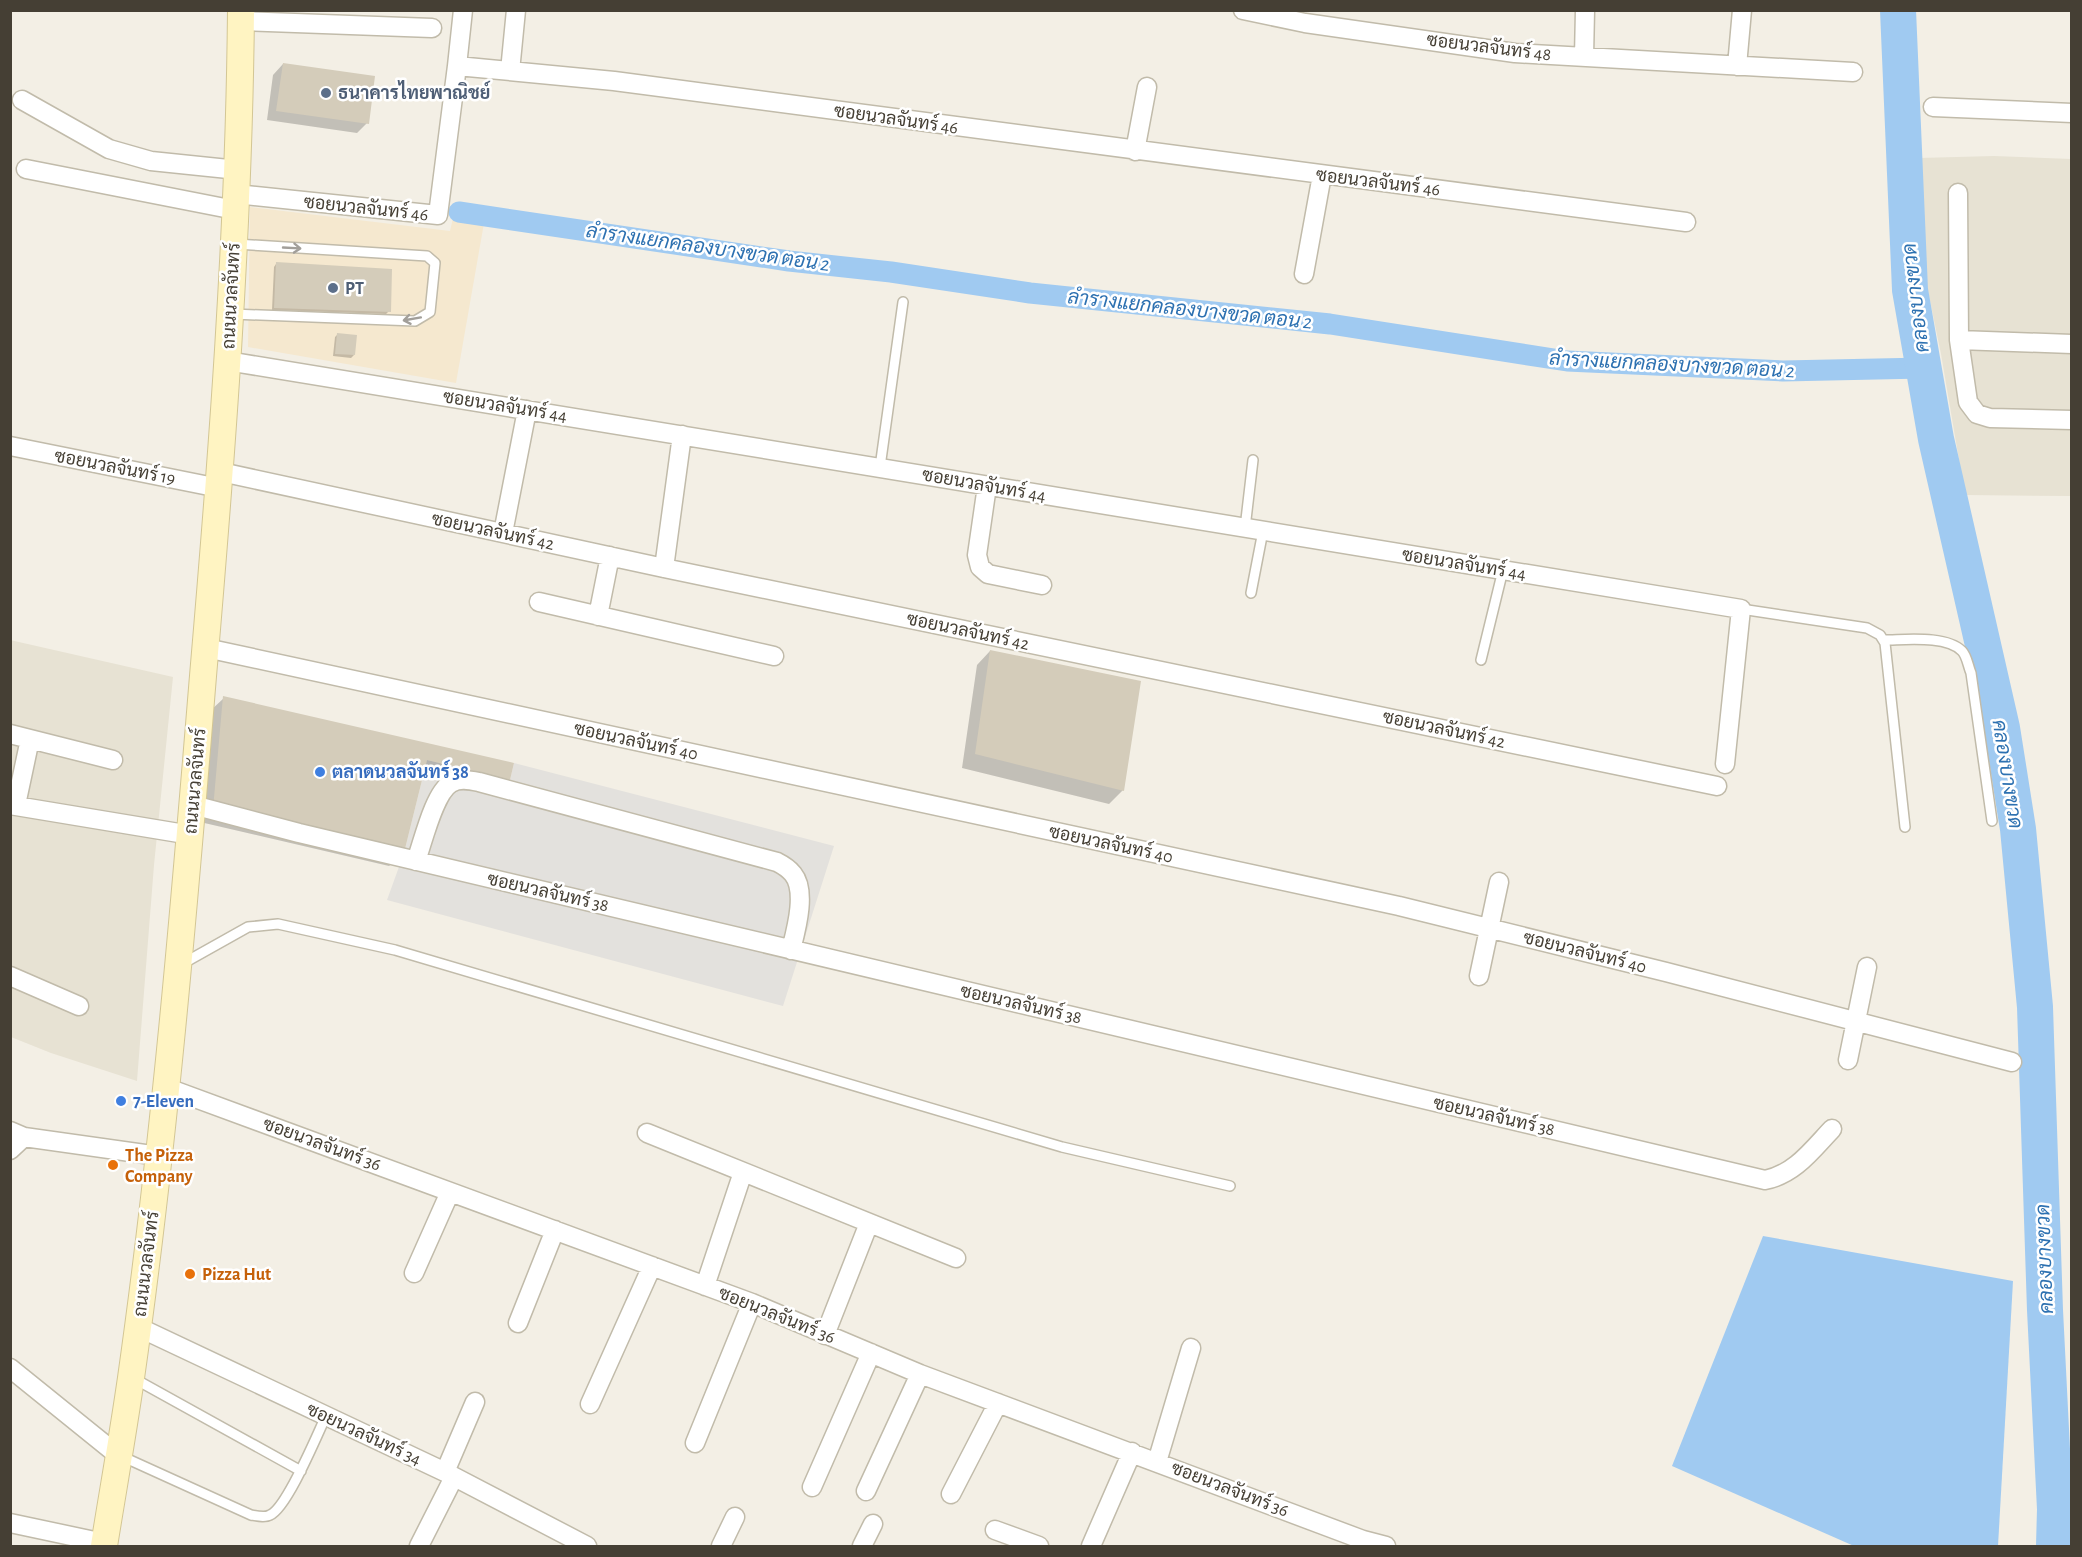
<svg xmlns="http://www.w3.org/2000/svg" width="2082" height="1557" viewBox="0 0 2082 1557" font-family="'Alegreya Sans',Sarabun,sans-serif">
<rect width="100%" height="100%" fill="#f3efe5"/>
<path fill="#e7e2d3" d="M1994,156l77,3v337l-106,-1 -24,-141 -20,-97 -5,-84 3,-15z
M10,640l163,37 -19,188 -17,216 -86,-28 -40,-16z"/>
<path fill="#f5e8cf" d="M250,207l200,24 3,-13 31,5 -28,160 -208,-36z"/>
<path fill="#e3e1dd" d="M427,760l83,20 4,-17 320,83 -51,160 -396,-106 17,-47z"/>
<path fill="#a0caf1" d="M1763,1236l250,45 -15,265h-144l-182,-80z"/>
<path fill="#0003" d="M283,64l84,59 -10,10 -90,-13 6,-45z
M276,264l113,47 -3,3 -114,-4 2,-43z
M338,334l16,21 -3,3 -18,-2 2,-19z
M990,651l133,139 -14,14 -147,-36 15,-103z
M224,698l285,81 -14,14 -73,-18 -19,78 -14,13 -189,-44 10,-111z"/>
<g fill="none" stroke-linecap="round" stroke-linejoin="round">
<path stroke="#a0caf1" stroke-width="21" d="M459,212l330,49 102,11 139,21 300,31 237,37 216,10 141,-3"/>
<path stroke="#a0caf1" stroke-width="36" d="M1898,10l12,280 26,149 66,289 16,101 17,178 10,303 10,199 -1,37"/>
</g>
<path fill="#d4ccba" d="M283,63l92,13 -6,48 -93,-13z
M276,262l116,7 -1,43 -117,-4z
M337,333l20,2 -2,20 -20,-1z
M990,650l151,31 -17,110 -149,-37z
M223,696l291,67 -4,17 -83,-20 -23,93 -191,-44z"/>
<g fill="none" stroke-linecap="round" stroke-linejoin="round">
<defs>
<path id="lane" d="M233,314l182,7 15,-9 5,-49 -8,-7 -191,-12
M880,467l23,-165
M1245,528l8,-68
M1251,593l12,-62
M1741,609l126,19 13,7 5,8 20,184
M1884,640c21,0 62,-5 78,11 5,5 6,15 9,22l21,148
M1481,660l22,-90
M182,964l66,-37 30,-3 117,26 667,197 168,39
M133,1378l168,93
M121,1456l130,59c6,1 14,3 19,0 17,-7 47,-80 56,-99"/>
<path id="street" d="M1243,10l62,13 210,30 338,19
M241,21l191,7
M1584,57l1,-47
M457,66l6,-56
M1737,66l5,-56
M510,71l6,-61
M22,100l87,49 42,12 87,9
M1933,107l139,6
M1135,151l12,-64
M26,169l209,41
M1958,193l1,147 9,62 9,12 13,4 82,2
M236,194l202,21 19,-149 157,15 1072,141
M1304,274l18,-99
M1959,340l113,4
M227,361l1514,248 -16,155
M10,446l209,42
M221,472l443,96 1053,218
M987,486l-10,69 3,12 8,7 54,11
M503,533l24,-123
M664,568l18,-133
M539,602l235,54
M598,616l12,-60
M206,648l1193,258 267,66 346,90
M10,734l103,26
M10,805l181,30
M16,805l14,-66
M193,805l106,28 1466,347c30,-6 47,-30 67,-51
M416,861c7,-19 18,-68 35,-78 8,-5 18,-3 28,-1l298,80c6,3 12,7 16,12 14,17 3,56 -2,76
M10,976l69,30
M1479,976l20,-94
M1848,1060l19,-93
M165,1087l587,216 168,71 443,166 23,6
M10,1131l14,6 135,19
M647,1133l309,125
M10,1150l14,-13
M414,1273l36,-81
M705,1286l38,-114
M518,1323l37,-93
M138,1327l307,145 142,74
M825,1335l44,-112
M10,1368l109,88
M590,1404l62,-138
M695,1443l57,-140
M1157,1462l34,-114
M445,1472l30,-70
M812,1487l59,-134
M866,1491l54,-117
M951,1494l47,-91
M10,1523l94,20
M995,1530l44,16
M419,1546l35,-69
M721,1546l14,-29
M862,1546l11,-22
M1091,1546l41,-94"/>
<path id="secondary" d="M104,1546c9,-56 19,-112 27,-168 33,-233 53,-468 72,-702 19,-221 36,-443 38,-666"/>
</defs>
<use href="#lane" stroke="#c1bbaa" stroke-width="12"/>
<use href="#street" stroke="#c1bbaa" stroke-width="21"/>
<use href="#secondary" stroke="#d3c694" stroke-width="28"/>
<use href="#lane" stroke="#fff" stroke-width="9"/>
<use href="#street" stroke="#fff" stroke-width="18"/>
<use href="#secondary" stroke="#fff4c2" stroke-width="26"/>
</g>
<defs><path id="oneway-shaft" d="M-6 0H5M1.5-3L5.5 0L1.5 3" fill="none" stroke-width="1.6" stroke-linecap="round" stroke-linejoin="round" transform="scale(1.5)"/></defs>
<g stroke="#a29f9a">
<use href="#oneway-shaft" transform="translate(292 248) rotate(3)"/>
<use href="#oneway-shaft" transform="translate(412 319) rotate(170)"/>
</g>
<g fill="#5c6f8a" stroke="#fff" stroke-width="2">
<circle cx="326" cy="93" r="6"/>
<circle cx="333" cy="288" r="6"/>
</g>
<g fill="#3f7fe0" stroke="#fff" stroke-width="2">
<circle cx="320" cy="772" r="6"/>
<circle cx="121" cy="1101" r="6"/>
</g>
<g fill="#e8710a" stroke="#fff" stroke-width="2">
<circle cx="113" cy="1165" r="6"/>
<circle cx="190" cy="1274" r="6"/>
</g>
<g text-anchor="middle" stroke-width="5" stroke-linejoin="round" paint-order="stroke">
<g font-size="18" fill="#453f34" stroke="#fff">
<text transform="translate(1489 47) rotate(7)" y="6">ซอยนวลจันทร์ 48</text>
<text transform="translate(896 119) rotate(8)" y="6">ซอยนวลจันทร์ 46</text>
<text transform="translate(1378 182) rotate(7)" y="6">ซอยนวลจันทร์ 46</text>
<text transform="translate(366 208) rotate(6)" y="6">ซอยนวลจันทร์ 46</text>
<text transform="translate(231 296) rotate(-87)" y="6">ถนนนวลจันทร์</text>
<text transform="translate(505 406) rotate(9)" y="6">ซอยนวลจันทร์ 44</text>
<text transform="translate(115 467) rotate(11)" y="6">ซอยนวลจันทร์ 19</text>
<text transform="translate(984 485) rotate(10)" y="6">ซอยนวลจันทร์ 44</text>
<text transform="translate(493 531) rotate(12)" y="6">ซอยนวลจันทร์ 42</text>
<text transform="translate(1464 564) rotate(9)" y="6">ซอยนวลจันทร์ 44</text>
<text transform="translate(968 631) rotate(12)" y="6">ซอยนวลจันทร์ 42</text>
<text transform="translate(1444 729) rotate(12)" y="6">ซอยนวลจันทร์ 42</text>
<text transform="translate(636 741) rotate(12)" y="6">ซอยนวลจันทร์ 40</text>
<text transform="translate(195 781) rotate(-85)" y="6">ถนนนวลจันทร์</text>
<text transform="translate(1111 844) rotate(12)" y="6">ซอยนวลจันทร์ 40</text>
<text transform="translate(548 892) rotate(13)" y="6">ซอยนวลจันทร์ 38</text>
<text transform="translate(1585 952) rotate(14)" y="6">ซอยนวลจันทร์ 40</text>
<text transform="translate(1021 1004) rotate(13)" y="6">ซอยนวลจันทร์ 38</text>
<text transform="translate(1494 1116) rotate(13)" y="6">ซอยนวลจันทร์ 38</text>
<text transform="translate(322 1144) rotate(20)" y="6">ซอยนวลจันทร์ 36</text>
<text transform="translate(146 1264) rotate(-83)" y="6">ถนนนวลจันทร์</text>
<text transform="translate(777 1315) rotate(22)" y="6">ซอยนวลจันทร์ 36</text>
<text transform="translate(364 1434) rotate(25)" y="6">ซอยนวลจันทร์ 34</text>
<text transform="translate(1230 1489) rotate(21)" y="6">ซอยนวลจันทร์ 36</text>
</g>
<g font-size="18" font-weight="bold" fill="#4e5e75" stroke="#fff" text-anchor="start">
<text x="338" y="99">ธนาคารไทยพาณิชย์</text>
<text x="345" y="294">PT</text>
</g>
<g font-size="18" font-weight="bold" fill="#366cbe" stroke="#fff" text-anchor="start">
<text x="332" y="778">ตลาดนวลจันทร์ 38</text>
<text x="133" y="1107">7-Eleven</text>
</g>
<g font-size="18" font-weight="bold" fill="#c56008" stroke="#fff" text-anchor="start">
<text x="125" y="1161">The Pizza<tspan x="125" dy="21">Company</tspan></text>
<text x="202" y="1280">Pizza Hut</text>
</g>
<g font-size="20" font-style="italic" fill="#2d71b1" stroke="#fff">
<text transform="translate(708 247) rotate(8)" y="7">ลำรางแยกคลองบางขวด ตอน 2</text>
<text transform="translate(1915 298) rotate(-97)" y="7">คลองบางขวด</text>
<text transform="translate(1190 309) rotate(6)" y="7">ลำรางแยกคลองบางขวด ตอน 2</text>
<text transform="translate(1672 364) rotate(3)" y="7">ลำรางแยกคลองบางขวด ตอน 2</text>
<text transform="translate(2008 774) rotate(81)" y="7">คลองบางขวด</text>
<text transform="translate(2044 1259) rotate(-92)" y="7">คลองบางขวด</text>
</g>
</g>
<rect width="2082" height="1557" fill="none" stroke="#453f34" stroke-width="24"/>
</svg>
